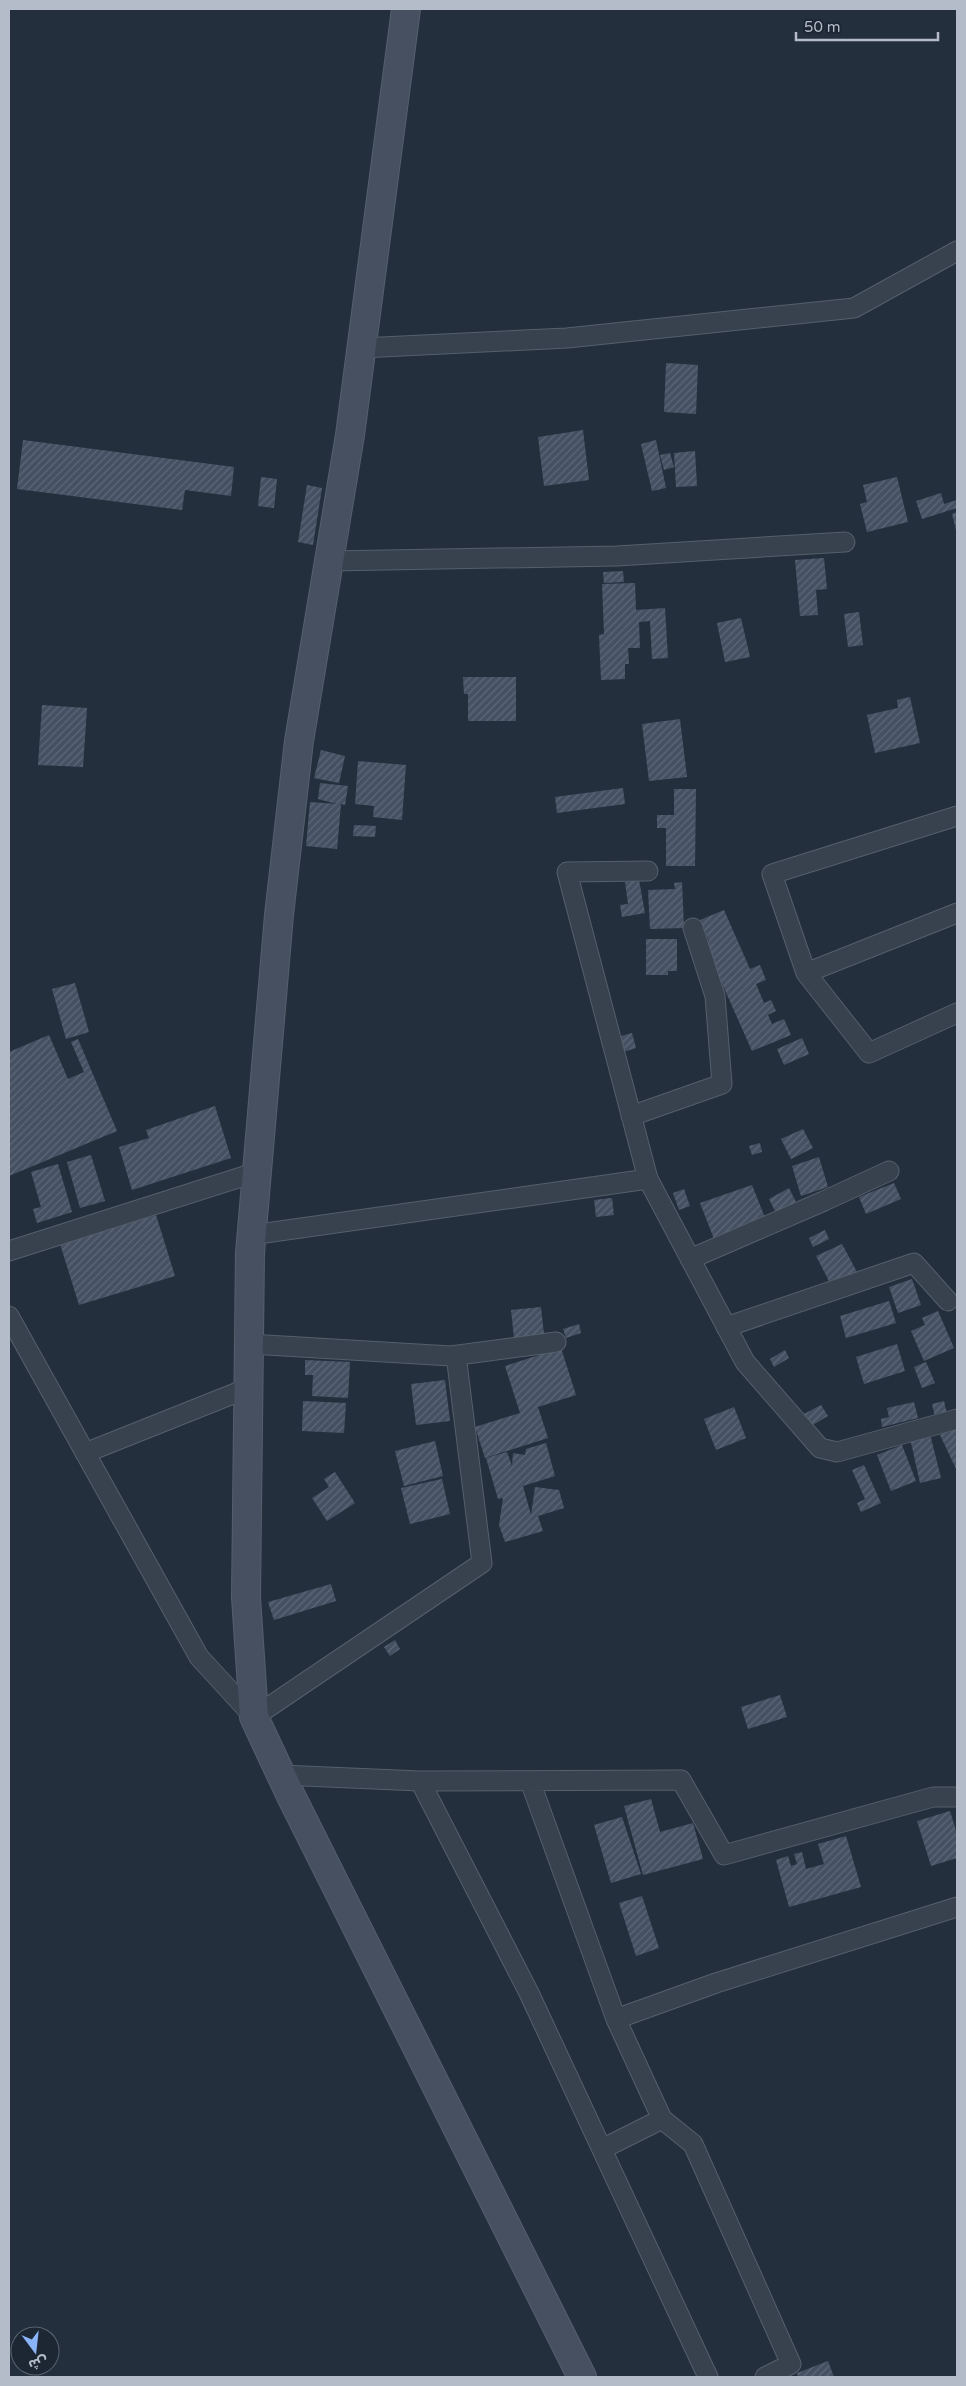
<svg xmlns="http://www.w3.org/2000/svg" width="966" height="2386" viewBox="0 0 966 2386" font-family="'Varela Round','Noto Sans Arabic',sans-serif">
<defs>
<pattern id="building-hatch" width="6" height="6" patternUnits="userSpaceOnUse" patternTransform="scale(1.25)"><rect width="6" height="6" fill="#455162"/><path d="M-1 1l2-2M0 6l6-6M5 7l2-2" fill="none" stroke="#5d6877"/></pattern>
</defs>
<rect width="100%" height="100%" fill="#242f3e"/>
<path fill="url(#building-hatch)" d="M666,363l32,2 -2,49 -32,-2z
M583,430l6,50 -45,6 -6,-49z
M23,440l211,27 -3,29 -46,-6 -3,20 -165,-21z
M656,440l10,48 -14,3 -11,-47z
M695,451l2,35 -21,1 -2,-34z
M670,453l4,14 -10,3 -4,-15z
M261,477l16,2 -3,29 -16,-2z
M897,477l11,45 -41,10 -7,-28 7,-2 -4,-17z
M307,485l15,3 -9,57 -15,-3z
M941,493l3,11 13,-4v8l-35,11 -6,-18z
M957,512v22l-5,-20z
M824,558l3,31 -11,1 2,25 -18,1 -5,-56z
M623,571l1,11 -20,1 -1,-11z
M635,583l1,27 29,-2 3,50 -16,1 -2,-38 -11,1 1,26h-12l1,16h-4v15l-24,1 -2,-45 5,-1 -2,-50z
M859,612l4,33 -15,2 -4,-33z
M741,618l9,39 -25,5 -8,-39z
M463,677h53v44h-48v-27h-4z
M910,697l10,46 -45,10 -8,-38 31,-7 -1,-8z
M42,705l45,3 -4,59 -45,-2z
M680,719l7,58 -38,4 -7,-57z
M321,750l24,6 -6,27 -25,-5z
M358,761l48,4 -4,55 -29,-3 1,-11 -19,-2z
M320,783l28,3 -3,19 -4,-1 -4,45 -31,-3 4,-44 27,2 -19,-5z
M623,788l2,16 -68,9 -2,-16z
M674,789h22l-1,77h-29v-38h-9v-13h17z
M354,825l22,1 -1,11 -22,-1z
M639,880l6,33 -23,4 -2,-12 8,-1 -3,-22z
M682,882l2,46 -34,1 -2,-39 27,-1 -1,-6z
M724,910l26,59 10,-4 6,15 -10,4 8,19 7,-3 5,11 -8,4 4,9 12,-5 7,16 -39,16 -48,-108 5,-2 -9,-21z
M646,939h31v32h-9v4h-22z
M75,983l14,49 -23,7 -14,-50z
M632,1033l4,15 -13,4 -5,-15z
M49,1035l19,44 16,-7 -13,-30 7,-3 39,92 -108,45v-124z
M802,1038l7,16 -25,11 -7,-16z
M215,1106l16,52 -99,32 -13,-43 30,-9 -3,-8z
M803,1129l10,19 -22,11 -10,-20z
M760,1143l2,9 -10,3 -3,-9z
M91,1155l14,46 -25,7 -13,-46z
M819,1157l9,30 -27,9 -9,-30z
M58,1164l14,48 -35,11 -4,-14 8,-2 -10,-35z
M894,1183l7,16 -35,15 -7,-17z
M752,1185l14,35 -52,19 -14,-36z
M789,1188l7,14 -20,11 -7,-14z
M684,1189l6,17 -11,4 -6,-17z
M612,1198l2,17 -18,2 -2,-17z
M156,1215l19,61 -96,29 -19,-61z
M825,1230l4,9 -16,8 -4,-9z
M842,1244l15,28 -26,13 -15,-29z
M912,1279l9,26 -23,8 -9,-26z
M889,1301l7,22 -50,15 -6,-22z
M541,1307l3,27 -30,4 -3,-28z
M938,1311l16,37 -30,13 -13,-30 14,-6 -3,-7z
M579,1324l2,9 -15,5 -3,-9z
M897,1344l8,27 -41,13 -8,-27z
M561,1348l15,47 -38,12 10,31 -63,20 -10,-31 45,-14 -15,-47z
M785,1350l4,8 -15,9 -4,-8z
M305,1360l45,2 -2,36 -36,-2 1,-21h-8z
M926,1362l9,21 -13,5 -8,-21z
M445,1380l5,41 -34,4 -5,-41z
M303,1401l43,2 -2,30 -42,-2z
M944,1401l3,13 -12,3 -3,-13z
M914,1402l4,16 -36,9 -1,-8 8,-2 -2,-9z
M821,1405l7,11 -17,10 -7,-12z
M734,1407l12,31 -30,12 -12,-31z
M957,1427v44l-17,-36z
M930,1434l11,44 -21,5 -10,-45z
M435,1441l8,35 -39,10 -9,-35z
M546,1443l9,33 -32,10 8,29 4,-28 24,3 5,18 -26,8 5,15 -38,11 -6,-17 4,-27 -5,1 -12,-41 21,-6 5,14 1,-13 12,2 1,-6z
M902,1445l14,36 -25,10 -14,-36z
M864,1465l17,38 -20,9 -4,-9 8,-4 -13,-29z
M335,1472l20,31 -28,18 -15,-23 17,-11 -5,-8z
M442,1479l8,35 -40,10 -9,-36z
M331,1584l5,17 -62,19 -6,-18z
M395,1640l5,9 -10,7 -6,-9z
M780,1695l7,22 -39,12 -7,-22z
M651,1799l9,33 33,-9 10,36 -60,16 -19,-69z
M950,1811l7,23v24l-26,8 -14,-45z
M622,1817l19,57 -30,9 -17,-58z
M846,1836l15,51 -72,20 -13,-47 12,-4 3,10 6,-2 -3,-10 8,-2 4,17 18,-5 -6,-20z
M642,1896l17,52 -23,8 -17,-53z
M828,2361l6,16h-36l-1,-4z"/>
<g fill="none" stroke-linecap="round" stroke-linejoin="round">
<defs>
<path id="street" d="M361,348l206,-10 287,-30 103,-57
M329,561l288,-5 228,-14
M957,816l-185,58 34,99 63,80 88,-40
M648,871l-81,1 81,307 97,183 75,86 17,4 120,-33
M806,973l151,-60
M631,1116l91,-32 -7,-88 -22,-68
M252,1235l396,-56
M9,1251l248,-79
M690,1259l134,-58 65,-30
M9,1316l190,341 55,60 228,-154 -25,-200
M726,1327l188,-64 34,38
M249,1344l202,12 105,-14
M85,1453l163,-65
M281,1775l139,6 261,-1 43,75 209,-58h24
M420,1781l109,212 179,384
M530,1781l86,238 46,100 31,25 98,220 -26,13
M616,2019l100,-36 241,-76
M602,2149l60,-30"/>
<path id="secondary" d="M406,9l-56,426 -51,306 -20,174 -29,338 -4,344 8,120 36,77 292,583"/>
</defs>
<use href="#street" stroke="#565f6c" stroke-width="21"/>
<use href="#secondary" stroke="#565f6c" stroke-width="30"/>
<use href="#street" stroke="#38414e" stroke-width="19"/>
<use href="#secondary" stroke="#465061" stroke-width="28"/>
</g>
<rect width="966" height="2386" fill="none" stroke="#b4bcc9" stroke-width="20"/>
<g transform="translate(35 2351) rotate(165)"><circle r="24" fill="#1d2633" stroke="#59626f"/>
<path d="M0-4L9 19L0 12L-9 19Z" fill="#8ab4f8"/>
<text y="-8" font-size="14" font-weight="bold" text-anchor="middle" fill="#b4bcc9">ش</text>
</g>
<path d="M796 32v8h142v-8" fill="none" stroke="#b4bcc9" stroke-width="2.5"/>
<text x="804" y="32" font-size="15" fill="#b4bcc9" stroke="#1d2633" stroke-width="4" paint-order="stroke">50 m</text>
</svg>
